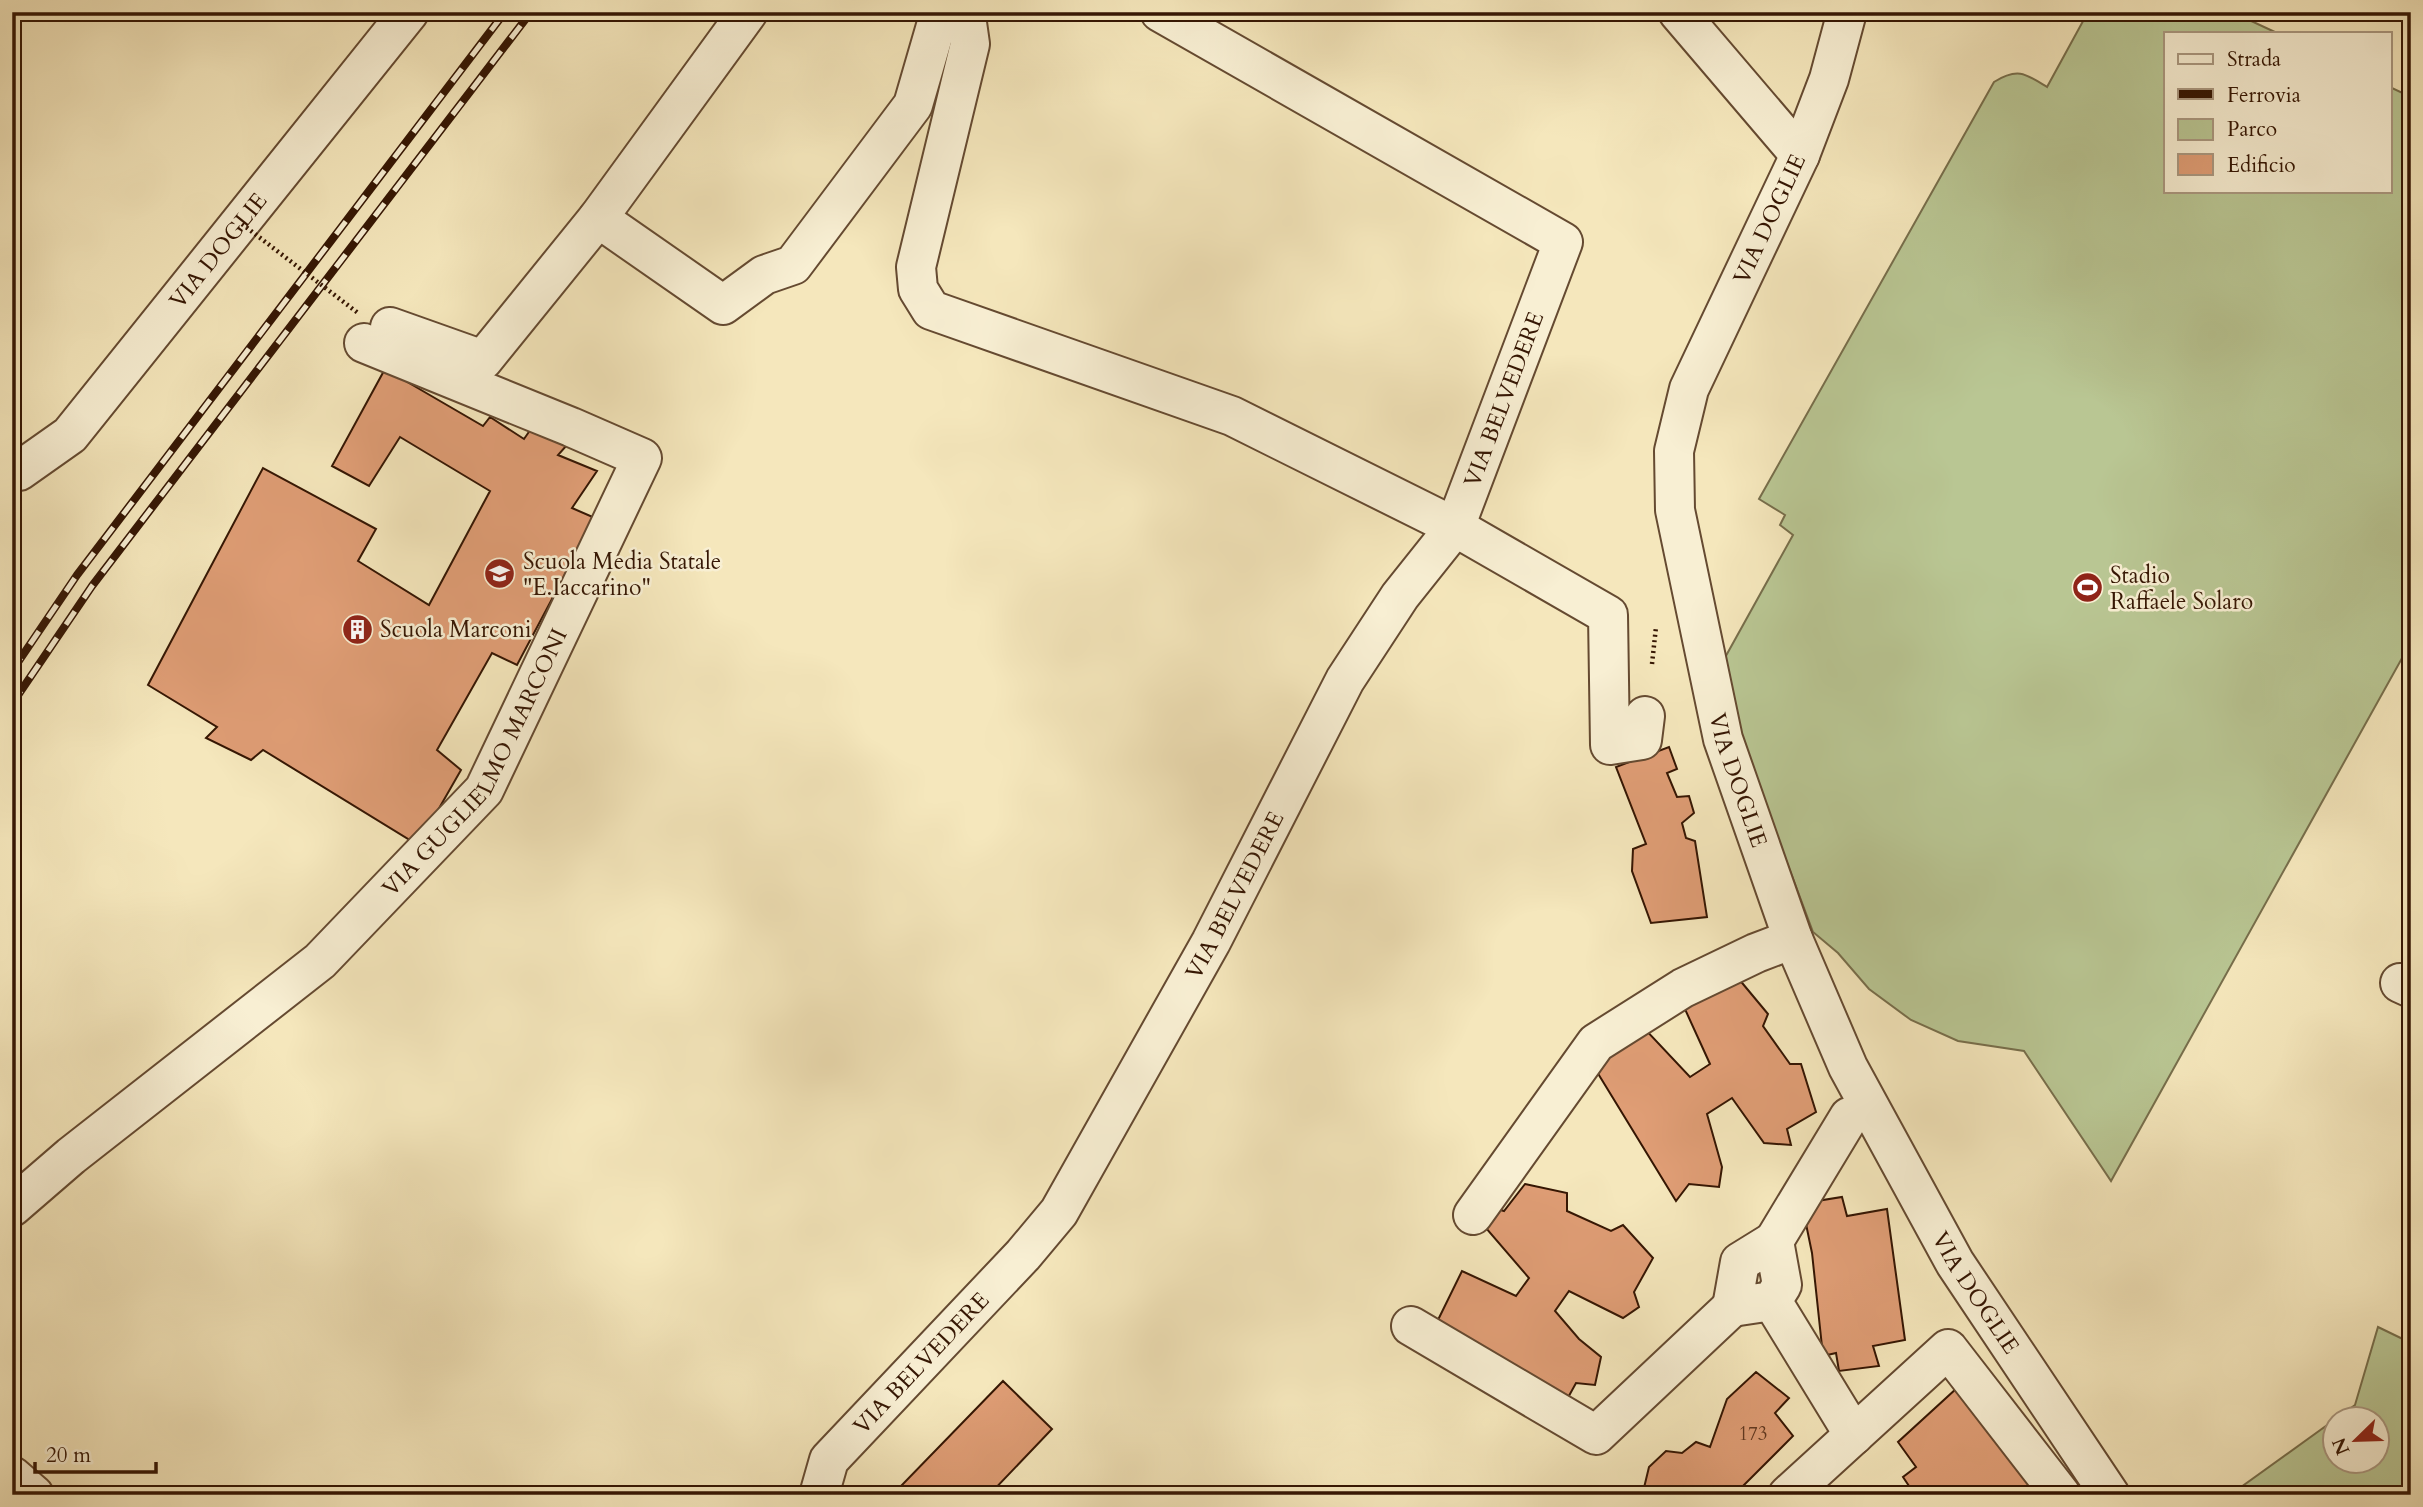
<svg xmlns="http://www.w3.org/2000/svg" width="2423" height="1507" viewBox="0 0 2423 1507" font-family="Cardo,serif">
<rect width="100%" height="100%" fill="#f5e7bc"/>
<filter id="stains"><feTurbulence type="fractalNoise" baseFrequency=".00286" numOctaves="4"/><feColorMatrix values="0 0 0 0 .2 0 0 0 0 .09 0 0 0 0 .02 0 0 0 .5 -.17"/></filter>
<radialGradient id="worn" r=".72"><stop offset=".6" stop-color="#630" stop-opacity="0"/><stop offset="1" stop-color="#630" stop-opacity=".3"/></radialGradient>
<path fill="#b9c693" stroke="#776e4b" stroke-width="2" fill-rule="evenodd" d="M2088,12h144l45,21h-111v158h224v-104l21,10v545l-300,539 -87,-130 -66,-10 -47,-21 -42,-31 -31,-36 -25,-21 -75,-200 -16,-69 71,-128 -13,-10 5,-10 -26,-16 235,-417c24,-15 32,-8 53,5z
M2378,1327l33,16v152h-181l125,-90zM2336,1420h42v42h-42z"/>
<path fill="#df9d75" stroke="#351603" stroke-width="2" d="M385,369l98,57 7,-9 34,22 9,-13 34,19 -9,10 39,16 -25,37 23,10 -78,147 -25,-12 -55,97 24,20 -43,75 -155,-95 -12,10 -45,-22 11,-11 -69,-42 115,-217 113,61 -18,32 71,44 61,-114 -90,-54 -31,49 -37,-20z
M1669,747l8,22 -10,4 10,24 12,-1 5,17 -12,10 4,15 9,3 12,76 -56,6 -19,-52 1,-22 13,-5 -30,-77z
M1738,978l30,36 -5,12 27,38h11l15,48 -29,17 4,16 -27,-2 -32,-45 -25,16 15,53 -3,20 -30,-3 -13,17 -82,-134 50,-39 46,49 20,-13 -26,-57z
M1525,1184l42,9v18l44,20 12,-6 30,33 -19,34 5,15 -16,11 -54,-27 -14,20 24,28 22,18 -6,28 -19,-2 -17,31 -123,-90 26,-53 54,25 13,-18 -50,-58 9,-14 16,5z
M1842,1197l5,19 40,-7 18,131 -32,6 6,20 -40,5 -3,-18 -13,3 -11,-103 -6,-29 5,-22z
M1756,1372l33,26 -14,15 18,23 -59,59h-88l-3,-3 6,-25 17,-16 16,2 14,-11 14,5 17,-48z
M1003,1381l49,48 -63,66h-79l-9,-9z
M1957,1388l86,107h-158l3,-3 23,-3 -8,-12 13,-10 -18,-25z"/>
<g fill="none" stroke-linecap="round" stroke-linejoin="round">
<defs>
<g id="minor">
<path d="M963,12l3,4 4,28 -54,223 2,22 13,21 301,106 223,111 153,88 2,130 32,-5 3,-24"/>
<path d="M1678,12l122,143"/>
<path id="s1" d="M1847,12l-18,67 -29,76 -111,234 -15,62 1,59 48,229 70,200 55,128 107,196 155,232"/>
<path d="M598,218l125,87 41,-30 29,-10 120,-160 27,-93"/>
<path d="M390,327l93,33 115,-142 150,-206"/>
<path id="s2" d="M12,472l7,-1 51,-36 339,-423"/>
<path d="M2400,983l11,5"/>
<path id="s3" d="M12,1207l59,-51 249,-195 164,-171 158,-332 -71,-31 -207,-84"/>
<path d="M1473,1215l123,-172 87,-55 73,-35 37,-14"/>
<path d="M1774,1241l75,-124"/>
<path d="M1772,1301l10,-16 -8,-44 -34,21 -8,45 40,-6 82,134"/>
<path d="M1411,1326l185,109 136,-128"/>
<path d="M12,1476l22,19"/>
<path id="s4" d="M819,1495l10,-35 194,-205 36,-43 152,-270 134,-262 55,-84 55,-69 108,-285 -403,-230"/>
<path d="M1788,1495l160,-146 113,146"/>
</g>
</defs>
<use href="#minor" stroke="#654a31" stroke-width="42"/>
<path stroke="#351603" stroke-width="4.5" stroke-dasharray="2 3.5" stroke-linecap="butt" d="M1652,664l4,-37"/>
<use href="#minor" stroke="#f8efd3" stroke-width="38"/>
<defs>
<path id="rail" d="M12,671l65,-96 428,-563
M12,704l80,-118 439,-574"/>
</defs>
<use href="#rail" stroke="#351603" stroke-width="8"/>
<use href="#rail" stroke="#f8efd3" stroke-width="5" stroke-dasharray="16" stroke-linecap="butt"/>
<path stroke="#351603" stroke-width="4.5" stroke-dasharray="2 3.5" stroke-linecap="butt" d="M242,224l116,89"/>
</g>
<defs>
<symbol id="school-disc" viewBox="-11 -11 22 22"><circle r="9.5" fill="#8f2418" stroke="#f8efd3"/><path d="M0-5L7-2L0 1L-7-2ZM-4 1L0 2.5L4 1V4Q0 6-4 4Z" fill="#fff"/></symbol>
<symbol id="stadium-disc" viewBox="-11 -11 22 22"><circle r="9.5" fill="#8f2418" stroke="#f8efd3"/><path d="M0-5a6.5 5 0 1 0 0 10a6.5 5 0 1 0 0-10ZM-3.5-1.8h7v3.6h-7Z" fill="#fff"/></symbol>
<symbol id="building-disc" viewBox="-11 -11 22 22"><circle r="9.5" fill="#8f2418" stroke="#f8efd3"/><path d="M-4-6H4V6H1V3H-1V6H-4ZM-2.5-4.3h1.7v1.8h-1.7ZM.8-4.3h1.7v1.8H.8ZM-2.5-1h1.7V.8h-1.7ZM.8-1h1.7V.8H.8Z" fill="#fff"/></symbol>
</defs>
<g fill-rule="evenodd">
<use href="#school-disc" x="482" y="556" width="35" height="35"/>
<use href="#stadium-disc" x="2070" y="570" width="35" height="35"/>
<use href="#building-disc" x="340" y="612" width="35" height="35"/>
</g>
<g text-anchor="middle" stroke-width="5" stroke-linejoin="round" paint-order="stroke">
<g font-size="19" fill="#603820">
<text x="1753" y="1440">173</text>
</g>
<g font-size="23" fill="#351603" stroke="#f8efd3">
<text transform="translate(1769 219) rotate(-65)" y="8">VIA DOGLIE</text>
<text dy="8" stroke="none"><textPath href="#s2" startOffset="306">VIA DOGLIE</textPath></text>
<text dy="8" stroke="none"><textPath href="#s4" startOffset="1304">VIA BELVEDERE</textPath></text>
<text dy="8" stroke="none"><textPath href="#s3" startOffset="649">VIA GUGLIELMO MARCONI</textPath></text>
<text dy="8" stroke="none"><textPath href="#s1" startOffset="810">VIA DOGLIE</textPath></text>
<text dy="8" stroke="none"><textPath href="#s4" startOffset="737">VIA BELVEDERE</textPath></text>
<text dy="8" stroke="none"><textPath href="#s1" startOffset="1377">VIA DOGLIE</textPath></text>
<text dy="8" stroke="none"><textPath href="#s4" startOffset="170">VIA BELVEDERE</textPath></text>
</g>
<g font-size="23" fill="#351603" stroke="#f8efd3" text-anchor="start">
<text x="523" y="569">Scuola Media Statale<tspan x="523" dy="26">"E.Iaccarino"</tspan></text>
<text x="2110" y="583">Stadio<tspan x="2110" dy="26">Raffaele Solaro</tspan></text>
<text x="380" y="637">Scuola Marconi</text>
</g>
</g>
<rect width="2423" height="1507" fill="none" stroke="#f5e7bc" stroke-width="42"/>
<rect x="14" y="14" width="2395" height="1479" fill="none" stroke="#351603" stroke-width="3.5"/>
<rect x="21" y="21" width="2381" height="1465" fill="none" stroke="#351603" stroke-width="2"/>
<rect x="2164" y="32" width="228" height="161" fill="#f8efd3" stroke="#aa9880" stroke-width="2"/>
<rect x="2178" y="54" width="35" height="10" fill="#f8efd3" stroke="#aa9880" stroke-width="2"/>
<text x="2227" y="66" font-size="21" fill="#351603">Strada</text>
<rect x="2178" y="89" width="35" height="10" fill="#351603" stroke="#aa9880" stroke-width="2"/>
<text x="2227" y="102" font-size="21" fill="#351603">Ferrovia</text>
<rect x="2178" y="119" width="35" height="21" fill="#b9c693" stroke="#aa9880" stroke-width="2"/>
<text x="2227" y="136" font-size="21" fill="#351603">Parco</text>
<rect x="2178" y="154" width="35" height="21" fill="#df9d75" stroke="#aa9880" stroke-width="2"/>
<text x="2227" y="172" font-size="21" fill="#351603">Edificio</text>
<g transform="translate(2356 1440) rotate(247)"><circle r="33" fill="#f8efd3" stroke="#aa9880" stroke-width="2"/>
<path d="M0-5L12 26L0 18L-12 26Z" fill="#8f2418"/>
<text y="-10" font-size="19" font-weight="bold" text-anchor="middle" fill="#351603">N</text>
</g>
<path d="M35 1462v10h121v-10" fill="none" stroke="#351603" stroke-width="3.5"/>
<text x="46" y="1462" font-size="21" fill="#351603" stroke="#f8efd3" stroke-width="5" paint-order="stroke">20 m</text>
<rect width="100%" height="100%" filter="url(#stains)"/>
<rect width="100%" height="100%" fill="url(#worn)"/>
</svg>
